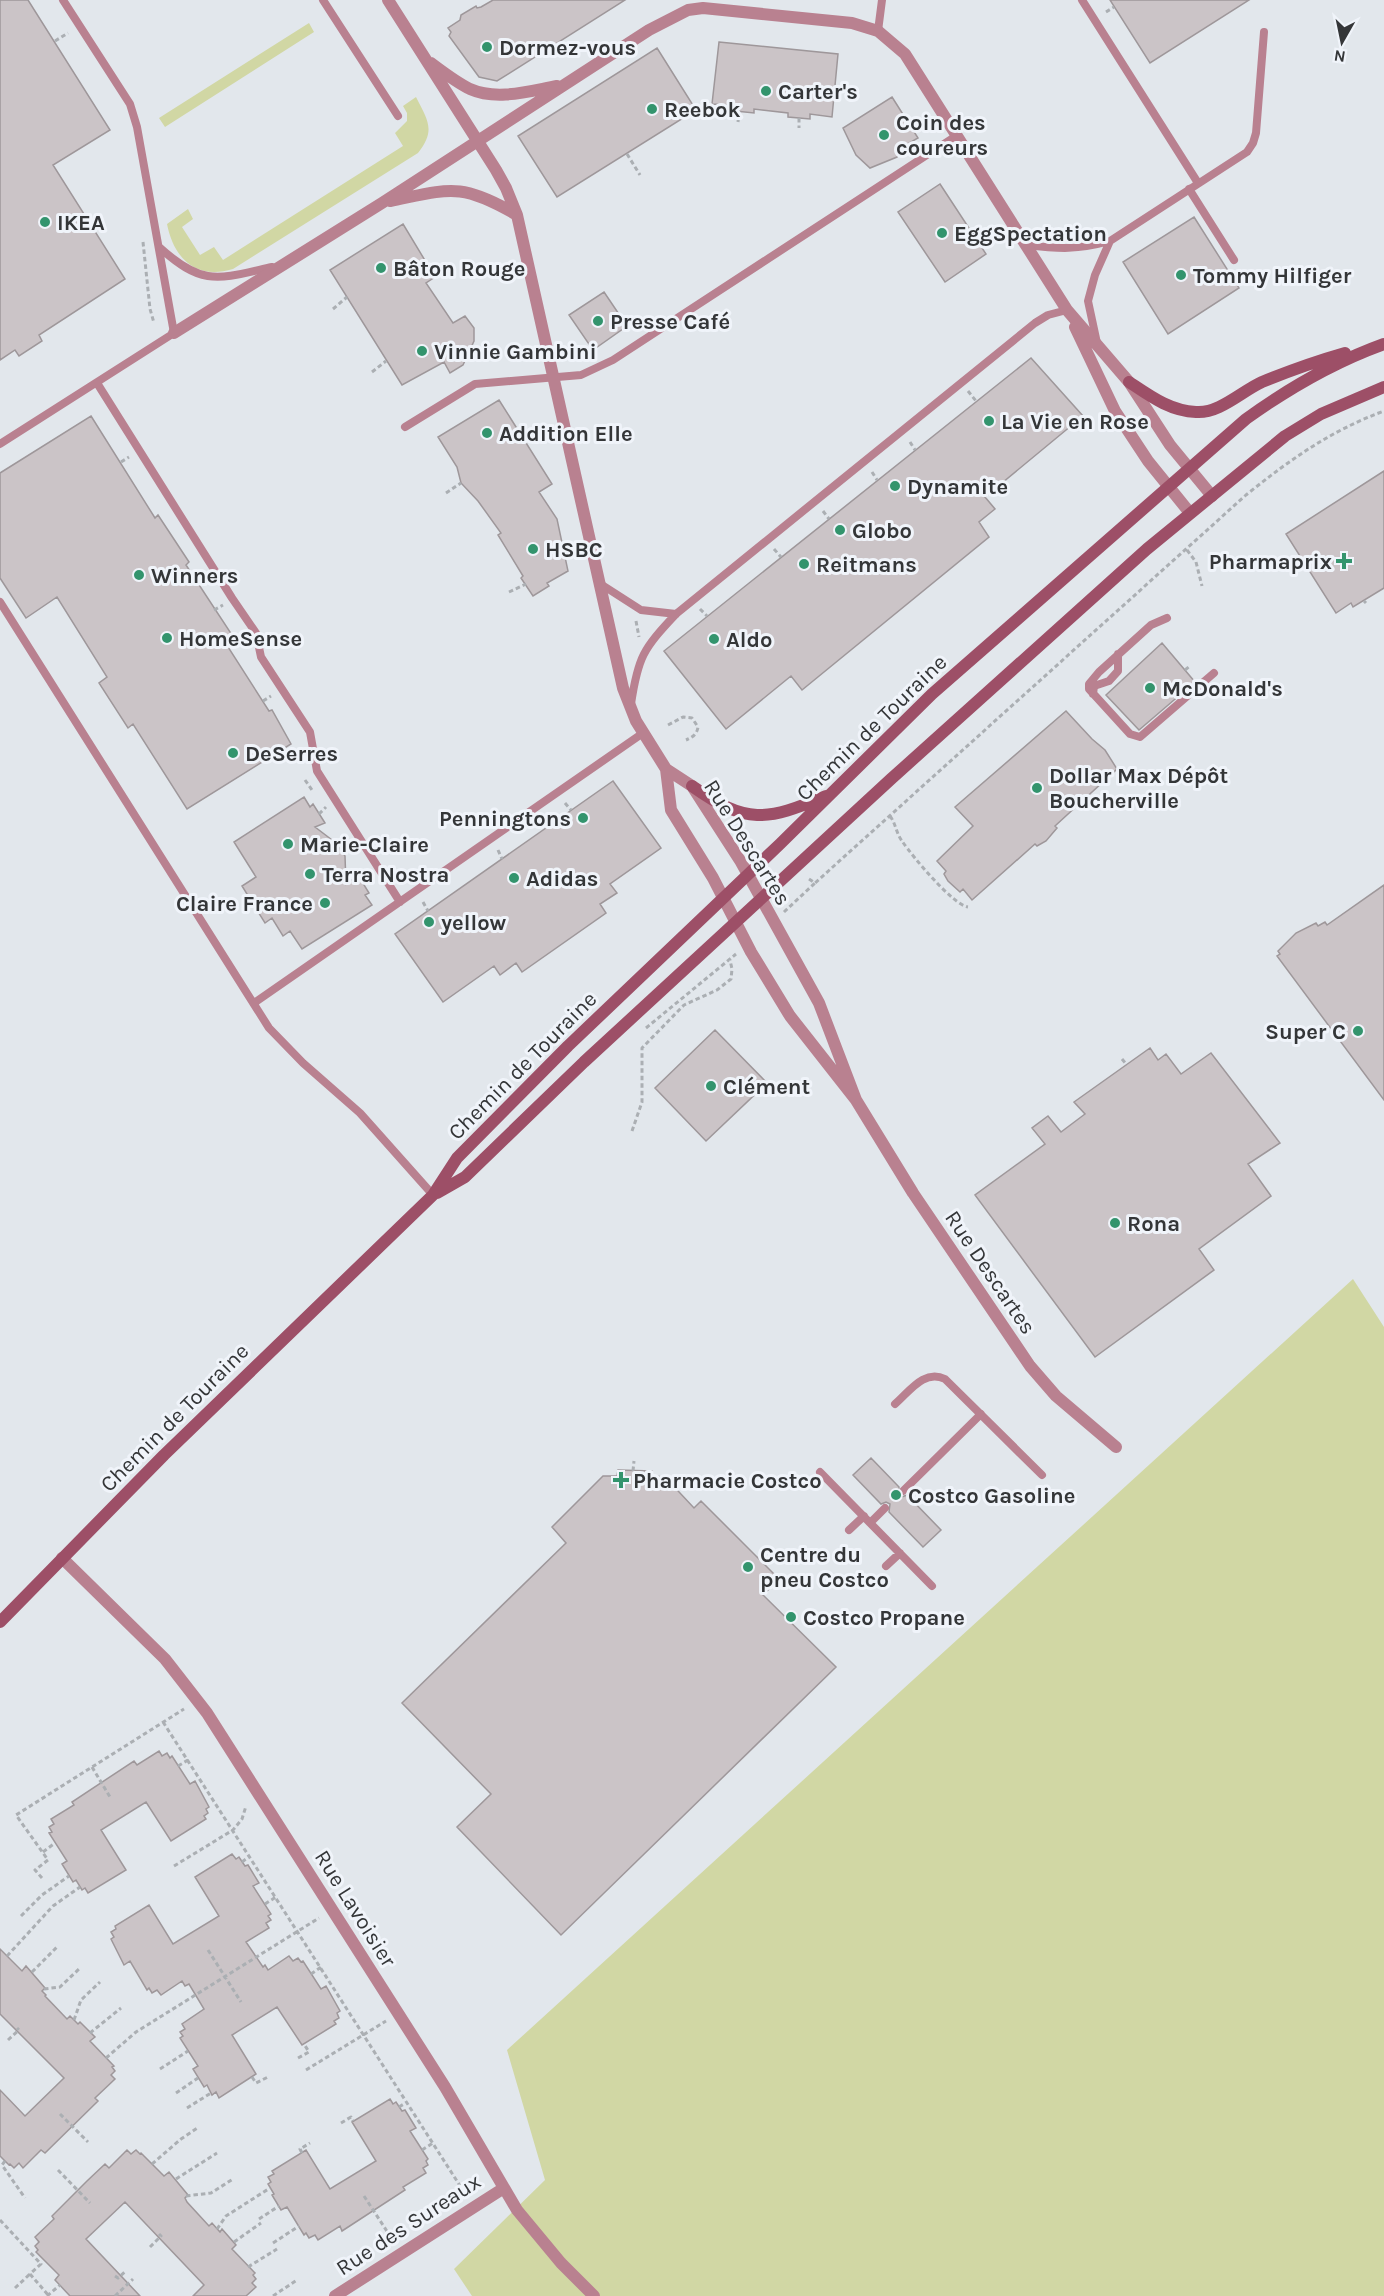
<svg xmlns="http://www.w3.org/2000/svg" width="1384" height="2296" viewBox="0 0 1384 2296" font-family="Karla,sans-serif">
<rect width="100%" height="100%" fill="#e2e7ec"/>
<path fill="#d1d7a4" d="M309,23l5,9 -149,95 -6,-9z
M416,97c12,24 20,33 2,56l-185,116c-37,11 -59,-10 -66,-45l21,-15 5,10 -11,8 18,28 14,-8 9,13 180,-114 -8,-13 12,-12v-8l-4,-7z
M1353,1279l31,48v969h-912l-18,-27 91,-89 -38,-130z"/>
<path fill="#cbc4c7" stroke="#9e979a" stroke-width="1.5" d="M0,0h28l82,130 -57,35 72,114 -86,56 3,6 -23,15 -4,-6 -15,10z
M493,0h132l-128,81 -18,-4 -30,-41 2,-4 -3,-4 12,-8 1,-5 15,-9 1,2 4,-1z
M1110,0h139l-99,63z
M719,42l119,12 -6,63 -22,-3v5l-22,-2v-4l-34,-4v4l-28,-3v-5l-14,-1z
M657,48l39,62 -139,87 -39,-61z
M892,97l26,41 -9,5 -12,14 -27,11 -14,-13 -13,-27z
M940,184l46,70 -41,28 -47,-70z
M1194,217l45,71 -71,46 -45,-72z
M403,224l32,53 -9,6 27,40 12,-7 9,12v13l-11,24 -13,8 -6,-11 -42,23 -72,-115z
M604,292l23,34 -34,24 -24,-35z
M1031,358l52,58 -98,81 10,12 -16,13 10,15 -187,153 -11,-14 -65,53 -62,-78z
M499,400l53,84 -13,8 18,27 11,52 -21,12 2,3 -16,10 -12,-18 2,-2 -25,-41 3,-2 -23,-32 -17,-18 -4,-16 -19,-30z
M91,416l64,102 3,-3 31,47 -3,3 50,76 -8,6 41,64 3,-1 19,34 -104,65 -54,-85 -5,4 -29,-45 8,-6 -50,-80 -31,21 -26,-40v-105z
M1384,471v117l-31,19 -2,-4 -15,10 -50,-79z
M1162,643l33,39 -56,48 -33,-35z
M1066,711l26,28 13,11 12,19 -62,57 2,2 -11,13 -9,5 -2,-2 -63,56 -9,-11 -3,3 -12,-11 -4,-7 2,-3 -9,-10 36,-35 -18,-19z
M613,781l48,67 -51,36 7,9 -17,11 6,9 -84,59 -6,-9 -16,12 -6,-9 -51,36 -48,-68z
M304,797l6,10 3,-3 12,19 -10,4 21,16 9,13 1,28 12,-9 11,18 -4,2 7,10 -70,44 -12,-18 -7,5 -11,-18 -7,5 -23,-37 14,-9 -22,-35z
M1384,885v215l-107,-144 3,-2 -2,-3 18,-18 20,-10 2,3 7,-4 2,3z
M715,1030l52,53 -61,58 -51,-53z
M1150,1048l8,12 8,-6 15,20 30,-21 69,90 -32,21 23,32 -72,53 15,21 -119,87 -120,-162 70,-51 -13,-16 16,-12 13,16 24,-18 -11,-12z
M871,1458l28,29 -1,8 4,2 5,-2 34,35 -18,17 -34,-35 1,-8 -4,-2 -5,2 -28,-29z
M618,1470l34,1v5l13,1 29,31 7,-7 78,78 -16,16 73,72 -275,268 -104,-108 34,-33 -89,-91 164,-160 -14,-16 51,-51h14z
M159,1751l3,5 5,-3 3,5 2,-2 18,28 5,-3 14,26 -3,2 2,4 -4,3 2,3 -35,22 -25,-39 -45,28 25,40 -38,23 -3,-5 -3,2 -6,-10 -3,2 -11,-18 5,-3 -18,-28 3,-1 -3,-5 5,-3 -3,-5 23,-14 -2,-3 62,-41 3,4z
M232,1854l4,5 3,-2 6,9 3,-1 11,18 -6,3 18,28 -3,2 3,4 -5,3 3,5 -23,14 17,25 2,-2 3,5 21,-14 4,5 5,-3 3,4 2,-1 18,28 5,-3 14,25 -3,2 2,5 -5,3 2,3 -34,21 -25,-38 -45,28 24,39 -37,24 -3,-6 -4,3 -5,-10 -3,2 -11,-18 5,-3 -18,-28 3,-2 -3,-4 5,-3 -3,-5 22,-15 -15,-25 -4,2 -3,-5 -21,14 -4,-5 -5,3 -3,-5 -2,2 -17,-29 -6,4 -13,-26 3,-2 -3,-5 5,-3 -1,-3 34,-21 24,39 46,-28 -24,-39z
M0,1949l22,22 4,-5 19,22 -3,3 4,4 -1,1 22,23 3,-3 8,8 2,-2 15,15 -5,4 24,25 -2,1 3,4 -4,4 4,4 -20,19 3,3 -53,52 -4,-3 -18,18 -4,-5 -5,5 -4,-4 -1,1 -9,-9v-66l25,26 39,-38 -64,-64z
M390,2099l3,5 3,-2 6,9 3,-1 11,18 -6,3 18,28 -2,2 2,4 -5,3 3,5 -23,14 2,3 -63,41 -2,-5 -22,14 -3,-5 -6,3 -3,-5 -2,2 -17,-28 -6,3 -9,-15 2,-1 -6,-10 3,-2 -3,-5 6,-3 -2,-3 34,-21 24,39 46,-28 -24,-39z
M127,2150l4,4 5,-4 4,4 1,-1 23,23 5,-4 19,23 -3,3 2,4 22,24 3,-3 8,9 2,-3 14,16 -4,4 23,24 -2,2 3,4 -4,4 4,4 -10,9h-53l11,-11 -79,-83 -39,37 54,57h-70l-15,-16 4,-5 -23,-23 2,-2 -3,-4 4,-4 -4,-5 19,-18 -2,-3 35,-35 18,-17 4,4z"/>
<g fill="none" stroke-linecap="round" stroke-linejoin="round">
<path stroke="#abafb3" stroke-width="3" stroke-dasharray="4.5 3" stroke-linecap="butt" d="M1106,12l8,-5
M55,41l13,-8
M799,118v10
M738,122l1,-11
M627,154l13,21
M143,242l7,67 4,14
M333,309l14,-12
M372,372l14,-11
M968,391l8,10
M910,442l5,8
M121,462l8,-5
M872,472l5,8
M446,493l15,-10
M823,511l6,8
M774,549l7,8
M1187,550l9,12 6,24
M509,592l17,-8
M1364,601l2,2
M700,609l7,7
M214,610l9,-5
M636,621l3,16
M1185,670l5,-4
M263,701l8,-5
M668,725l15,-8 9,1 6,9c-1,7 -5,10 -12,13
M305,780l7,10
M565,803l6,7
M319,814l7,-7
M890,816c6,8 6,17 12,25 10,15 51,64 66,66
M341,848l7,-7
M498,850l4,9
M809,879l6,4 431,-388c45,-36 84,-64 138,-84
M363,884l8,-7
M423,902l5,9
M784,912l31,-29
M646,1028l90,-74
M1122,1059l5,6
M632,1131l10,-29v-54l42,-43 33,-15 14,-11 1,-10 -2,-9
M633,1471l1,-10
M163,1722l301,470
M178,1766l10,-6
M92,1767l18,30
M43,1852l12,-9
M242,1862l8,-6
M174,1866l59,-36 9,-11 4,-13
M42,1878l-7,-8 13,-10 -32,-45 168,-106
M265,1904l11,-7
M21,1916l21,-21 27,-19
M208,1950l33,52
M7,1956l46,-50 27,-19
M32,1972l25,-25
M311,1974l10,-7
M44,1989l16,-2 19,-18
M74,2020l7,-20 19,-18
M90,2033l31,-25
M8,2040l11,-10 -2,-2
M106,2058l30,-26 183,-114
M298,2058l11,-6 -5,-8
M160,2069l28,-18
M306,2070l80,-49
M252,2077l4,6 12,-6
M176,2093l22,-15
M399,2107l8,-5
M187,2108l24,-15
M60,2114l28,28
M341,2123l10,-6 2,4
M422,2150l11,-7
M302,2153l-2,-4 10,-6
M5,2161l-3,4 23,33
M152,2164l29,-25 18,-12
M58,2170l32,33
M176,2179l41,-26
M186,2196l25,-3 22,-14
M364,2196l28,43
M259,2219l20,-13
M0,2220l41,44 -11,10 19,22
M217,2229l9,-13 44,-28
M234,2242l27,-19
M273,2243l26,-17
M150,2247l11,-11 -2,-2
M248,2267l29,-18
M115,2276l3,2 8,-7
M15,2288l15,-14
M47,2296l13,-11
M115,2296l18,-17
M273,2296l24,-16"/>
<path stroke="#b98190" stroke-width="8" d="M323,0l75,116
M1082,0l116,183
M878,31l4,-31
M1189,189l45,71
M1110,241l137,-89 6,-9 3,-10 8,-101
M1026,245c34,4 51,5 84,-4l-15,34 -7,26 9,42
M159,247c44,40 59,32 113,20
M97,383l135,215 24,35 5,24 49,75 7,39 83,131
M405,427l70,-43 106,-9 32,-15 343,-224
M0,444l174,-111 -37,-206 -7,-23 -67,-104
M599,583l42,27 35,4
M0,602l269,426 34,35 57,50 73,82
M1167,618l-16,7 -52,47 -10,12v5l41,45 10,3 74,-64
M1093,694l1,-8 15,-5 9,-10v-17
M631,704c7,-47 12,-55 45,-90l359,-291 13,-8 19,-5
M254,1003l389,-270
M895,1404c15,-13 29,-35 50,-25l97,96
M820,1472l112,114
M903,1491l78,-77
M870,1523l15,-15
M849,1530l15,-14
M886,1566l14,-13"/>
<path stroke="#b98190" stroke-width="12" d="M388,0l108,170 10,18 11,27 106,473 13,33 30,48 26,17 49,76 78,141 37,97
M431,63c12,9 25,19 39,26 27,12 59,2 87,-3
M390,201c60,-12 71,-19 127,14
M1075,327l40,84 33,50 42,52
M174,333l208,-130 267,-173 39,-20 15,-2 149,15 26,8 27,23 162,256 62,72 41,63 42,51
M666,769l5,41 42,68 38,74 39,64 66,84 57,93 117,173 26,30 60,51
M62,1558l103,101 42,54 238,374 72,123 44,53 33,33
M335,2296l169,-108"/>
<path stroke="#9d4f67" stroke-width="12" d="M1129,382c21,14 41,29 67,30 23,2 46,-21 66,-30 27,-11 55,-21 83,-29
M692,786c55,39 74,35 134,10
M437,1193l28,-16 119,-115 307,-283 256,-230 138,-113 36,-22 63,-27
M0,1622l164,-167 269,-260 24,-37 111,-112 212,-202 152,-150 314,-275c43,-31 88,-57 138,-75"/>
</g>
<g fill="#33946d" stroke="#f0f4fa" stroke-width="2">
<circle cx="487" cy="47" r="6"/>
<circle cx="766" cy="91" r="6"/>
<circle cx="652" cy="109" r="6"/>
<circle cx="884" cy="135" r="6"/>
<circle cx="45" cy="222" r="6"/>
<circle cx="942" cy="233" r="6"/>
<circle cx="381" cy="268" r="6"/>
<circle cx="1181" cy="275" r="6"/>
<circle cx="598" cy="321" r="6"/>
<circle cx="422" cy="351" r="6"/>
<circle cx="989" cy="421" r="6"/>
<circle cx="487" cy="433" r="6"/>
<circle cx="895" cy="486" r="6"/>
<circle cx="840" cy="530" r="6"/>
<circle cx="533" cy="549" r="6"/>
<path d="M1341 552h6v6h6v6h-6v6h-6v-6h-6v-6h6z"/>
<circle cx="804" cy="564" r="6"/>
<circle cx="139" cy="575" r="6"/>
<circle cx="167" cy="638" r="6"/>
<circle cx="714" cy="639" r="6"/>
<circle cx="1150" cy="688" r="6"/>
<circle cx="233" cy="753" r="6"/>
<circle cx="1037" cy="788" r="6"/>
<circle cx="583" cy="818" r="6"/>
<circle cx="288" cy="844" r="6"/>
<circle cx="310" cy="874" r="6"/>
<circle cx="514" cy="878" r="6"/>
<circle cx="325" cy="903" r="6"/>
<circle cx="429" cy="922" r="6"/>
<circle cx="1358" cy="1031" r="6"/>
<circle cx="711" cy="1086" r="6"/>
<circle cx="1115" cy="1223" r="6"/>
<path d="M618 1471h6v6h6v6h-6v6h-6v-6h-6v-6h6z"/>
<circle cx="896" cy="1495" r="6"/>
<circle cx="748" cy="1567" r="6"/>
<circle cx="791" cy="1617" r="6"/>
</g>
<g text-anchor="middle" stroke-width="6" stroke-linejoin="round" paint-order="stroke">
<g font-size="22" font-weight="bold" fill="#343638" stroke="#f0f4fa" text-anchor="start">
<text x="499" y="55">Dormez-vous</text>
<text x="778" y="99">Carter's</text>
<text x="664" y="117">Reebok</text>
<text x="896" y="130">Coin des<tspan x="896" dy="25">coureurs</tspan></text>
<text x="57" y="230">IKEA</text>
<text x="954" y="241">EggSpectation</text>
<text x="393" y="276">Bâton Rouge</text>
<text x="1193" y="283">Tommy Hilfiger</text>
<text x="610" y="329">Presse Café</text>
<text x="434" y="359">Vinnie Gambini</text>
<text x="1001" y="429">La Vie en Rose</text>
<text x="499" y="441">Addition Elle</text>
<text x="907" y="494">Dynamite</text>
<text x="852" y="538">Globo</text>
<text x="545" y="557">HSBC</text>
<text x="1332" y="569" text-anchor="end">Pharmaprix</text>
<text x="816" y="572">Reitmans</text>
<text x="151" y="583">Winners</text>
<text x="179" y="646">HomeSense</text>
<text x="726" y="647">Aldo</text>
<text x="1162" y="696">McDonald's</text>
<text x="245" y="761">DeSerres</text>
<text x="1049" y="783">Dollar Max Dépôt<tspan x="1049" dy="25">Boucherville</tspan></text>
<text x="571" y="826" text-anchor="end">Penningtons</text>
<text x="300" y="852">Marie-Claire</text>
<text x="322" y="882">Terra Nostra</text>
<text x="526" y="886">Adidas</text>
<text x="313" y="911" text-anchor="end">Claire France</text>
<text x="441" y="930">yellow</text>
<text x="1346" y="1039" text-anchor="end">Super C</text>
<text x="723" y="1094">Clément</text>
<text x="1127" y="1231">Rona</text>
<text x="633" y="1488">Pharmacie Costco</text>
<text x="908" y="1503">Costco Gasoline</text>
<text x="760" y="1562">Centre du<tspan x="760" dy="25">pneu Costco</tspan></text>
<text x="803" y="1625">Costco Propane</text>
</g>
<g font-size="22" fill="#343638" stroke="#f0f4fa">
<text transform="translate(871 727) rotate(-44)" y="8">Chemin de Touraine</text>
<text transform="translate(748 842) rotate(58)" y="8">Rue Descartes</text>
<text transform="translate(522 1065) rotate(-45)" y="8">Chemin de Touraine</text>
<text transform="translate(991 1272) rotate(56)" y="8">Rue Descartes</text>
<text transform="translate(174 1417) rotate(-45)" y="8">Chemin de Touraine</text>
<text transform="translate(356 1908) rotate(58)" y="8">Rue Lavoisier</text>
<text transform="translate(408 2224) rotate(-33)" y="8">Rue des Sureaux</text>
</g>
</g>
<g transform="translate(1342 42) rotate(189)" stroke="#f0f4fa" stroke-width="4.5" paint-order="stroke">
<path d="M0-4.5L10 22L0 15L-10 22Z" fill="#343638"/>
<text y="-9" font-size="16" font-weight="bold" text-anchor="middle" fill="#343638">N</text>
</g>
</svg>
